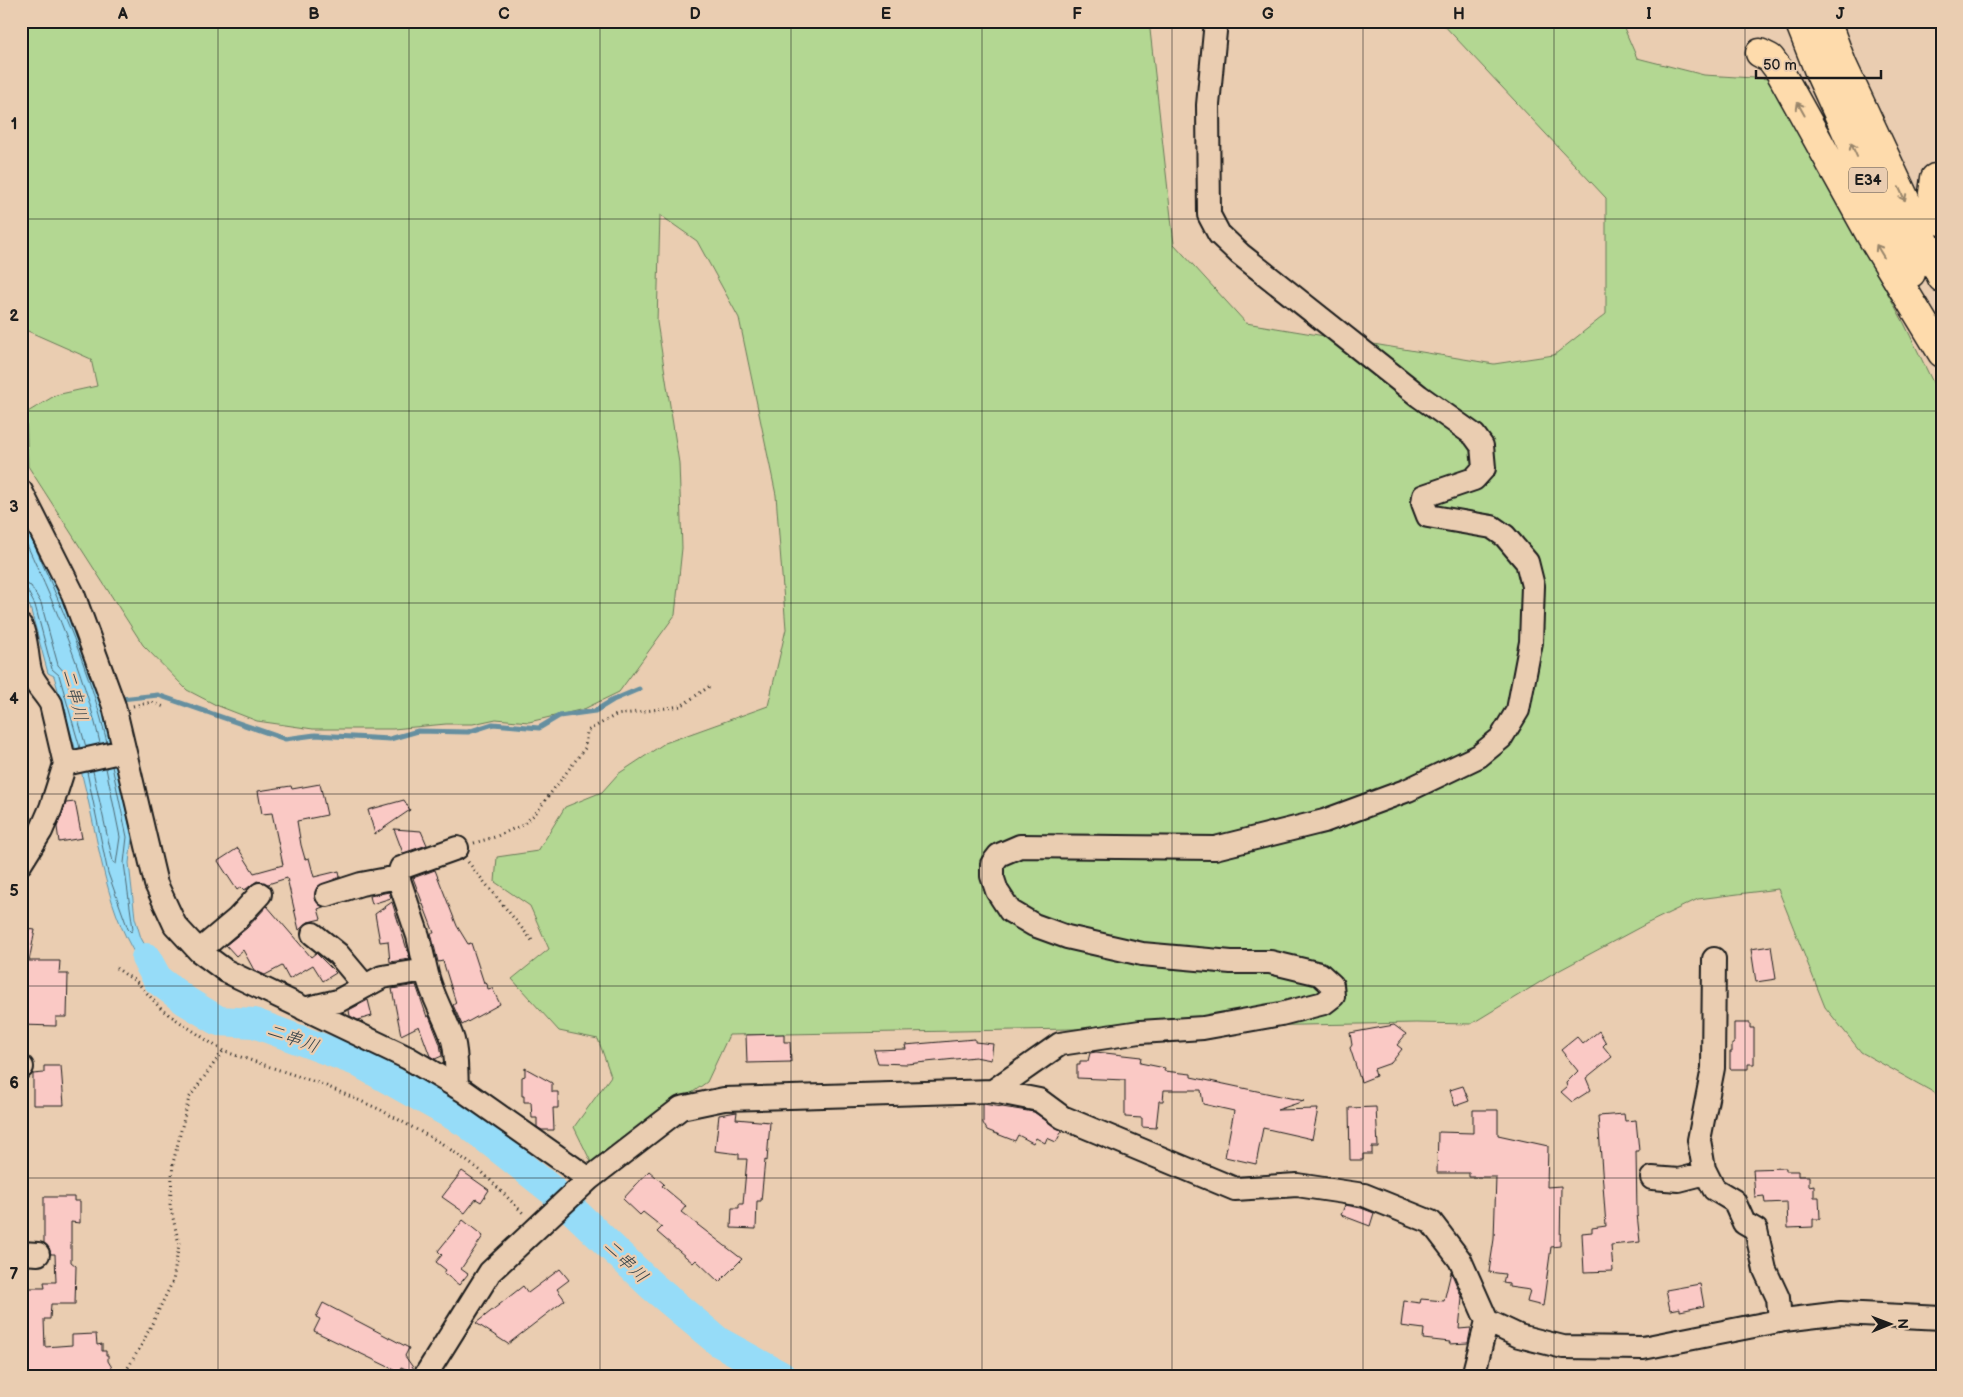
<svg xmlns="http://www.w3.org/2000/svg" width="1963" height="1397" viewBox="0 0 1963 1397" font-family="'Balsamiq Sans','Klee One',sans-serif">
<rect width="100%" height="100%" fill="#eacdb1"/>
<filter id="ink" filterUnits="userSpaceOnUse"><feTurbulence type="fractalNoise" baseFrequency=".02" numOctaves="2"/><feDisplacementMap in="SourceGraphic" scale="10" xChannelSelector="R" yChannelSelector="G"/><feConvolveMatrix kernelMatrix="1 2 1 2 8 2 1 2 1" color-interpolation-filters="sRGB"/></filter>
<g filter="url(#ink)">
<path fill="#b3d792" stroke="#687a57" d="M21,21h1128l25,223 72,79 248,41 60,-9 52,-41v-116l-166,-177h181l16,37 67,17 66,4 134,244 38,78v696l-81,-45 -36,-45 -47,-118 -80,10 -52,25 -86,46 -89,54 -55,-1 -687,12 -22,47 -115,82 -18,-37 37,-51 -13,-37 -39,-8 -47,-52 37,-30 -19,-43 -35,-24 2,-25 41,-6 27,-44 37,-15 16,-18 47,-31 103,-37 18,-77 -10,-134 -37,-177 -42,-77 -37,-26 -3,107 22,141 3,85 -7,67 -56,77 -35,17 -55,13 -33,-3 -23,5h-27l-53,5h-80l-56,-8 -41,-16 -29,-15 -44,-45 -115,-179 -2,-53 30,-18 41,-9 -6,-27 -70,-31z"/>
<path fill="#96dcf8" stroke="#658fa0" d="M21,509l51,106 31,90 29,132 -3,26 6,55 6,20 10,18 24,28 -8,7c-7,-7 -16,-14 -22,-22 -39,-53 -45,-123 -61,-186 -8,-36 -20,-71 -30,-107l-6,-3 -18,-66 -9,-18z"/>
<g fill="none" stroke-linecap="round" stroke-linejoin="round">
<path stroke="#4d6974" stroke-width="1" d="M21,532c32,69 62,137 79,211
M31,538c30,67 59,133 76,204
M21,582l10,4 10,17 17,62 7,8 21,74
M21,588l6,2 8,15 17,64 7,6 21,73
M93,771l20,91 3,2 4,-27 -14,-69
M87,772l21,101 20,56 3,3 2,-3 -9,-66 3,-26 -15,-71"/>
<path stroke="#658fa0" stroke-width="5" d="M121,699l37,-4 127,44 30,-4 75,4 28,-8 50,1 25,-8 46,4 20,-12 36,-5 18,-11 26,-11"/>
<path stroke="#96dcf8" stroke-width="30" d="M146,958l12,22 28,21 33,20 35,2 102,38 111,62 86,68 99,95 67,56 62,34"/>
</g>
<path fill="#fac9c5" stroke="#1c1c1c" d="M320,784l7,31 -30,6 4,24 4,14 4,-1 5,19 25,-6 1,6 -23,10 -3,12 9,8 -5,2 3,10 -13,3 -9,8 -12,-52 -19,6 -11,-3 -11,8 -2,1 -3,-3 -4,3 -19,-29 20,-13 16,25 29,-8 -11,-52 -10,1 -4,-23 33,-5 1,3z
M404,800l6,10 -35,24 -7,-24z
M75,802l7,36 -23,4 -2,-15 9,-24z
M394,829l27,2 6,14 -24,8z
M435,870l22,56 11,18 3,-1 13,40 3,1 1,5 4,-1 8,16 -38,21 -9,-20 3,-2 -13,-42 -5,1 -7,-29h3l-21,-55z
M389,892l2,6 -19,6 -2,-8z
M392,902l18,57 -20,3 -2,-21 -8,1 -5,-28z
M267,906l44,51 5,-4 20,20 -13,8 -10,-16 -24,14 -7,-13 -17,9 -11,-5 -11,-20 -7,6 -10,-11 21,-17z
M21,928l14,2 -6,31h31l-1,13h9l-1,43h-11v9l-35,-1z
M1771,946l5,33 -20,3 -5,-33z
M416,985l11,32 2,-1 11,28 2,12 -7,3 -5,-3 -11,-30 -18,9 -9,-46z
M368,1000l4,16 -14,4 -8,-4 -1,-6z
M1734,1023h16v5h4v36h-6v5h-18v-17h2v-8h2z
M1394,1025l12,9 -9,11 5,4 -11,14 -17,6 2,7 -15,6 -11,-34 2,-3 -2,-12z
M1599,1031l7,12 -3,3 9,11 -26,21 5,12 -19,12 -11,-10 6,-5 -1,-4 12,-12 -17,-21 16,-13 6,7z
M784,1034v8h6l1,20 -44,1 -1,-28z
M975,1039v3l18,2 -2,16 -16,-3 -68,7 -29,-1 -4,-13 32,-1 -1,-4z
M1096,1052l45,5 -1,6 25,5 -1,3 27,3v3l113,24 -27,9 41,-1 -6,30 -49,-11 -7,36 -31,-7 9,-46 -31,-7 -2,-14h-37l-1,11h-4l-3,27 -14,-1v-9l-17,-1v-37l-48,-2v-13h3v-4h8l2,-8z
M44,1066h17l3,39h-31v-31l11,-1z
M525,1068l27,15v9h6v16h-5l1,22h-12l-5,-3v-9h-5l-1,-16h-7v-6h-2v-19l3,-1z
M1463,1086l6,15 -14,5 -5,-16z
M983,1104l51,8 28,19 -6,11 -9,-4 -2,5 -9,-5 -3,5 -15,-8 -3,6 -28,-11 -4,-7z
M1376,1107l2,40h-6v7h-9v6h-13l-1,-52z
M1473,1110h25v25l50,11 -1,41 14,-1 -1,60 -9,1 -8,59 -16,-4 3,-12 -21,-3v-3l-6,-1 2,-9 -16,-2 5,-33 2,-62h-27v-4h-32l1,-41 35,1z
M737,1112l-1,7 34,3 -3,39 -2,-1 -4,41h-4l-1,28 -25,-1 1,-20h7v-4h4l4,-45h-8v-5l-24,-3 4,-36z
M1624,1114l1,7 11,-1 3,31h-3l1,63 3,28 -29,3 2,26 -29,1 -2,-39 10,-1v-4l14,-2 -8,-110z
M1786,1168v3h12v5h11v10l5,-1v12h5l1,22h-7v8l-25,1 -1,-26 -22,1 -1,-7 -9,1 -2,-28z
M462,1171l27,19 -8,12 -5,-3 -11,14 -23,-16z
M649,1171l15,13 -2,2 24,20 -5,6 61,47 -23,23 -23,-22 -3,3 -36,-31 5,-5 -19,-15 -3,3 -17,-16z
M44,1197h30v4h6v22l-9,-1v40l5,4 -1,38h-24l-1,15h-6l1,28 27,-2v-10l24,-1 1,11 5,-1v7h4v4h2v6l6,10 -19,2 -2,-3 -40,6h-25v-4h-2l1,-9 -3,-9 -3,1v-14h3v-12h5l-2,-41h18l-1,-6h12l-1,-28h-4l-2,-6 -5,-5z
M1345,1205l16,3 13,5 -4,13 -29,-11z
M463,1220l20,16 -22,33 7,5 -9,11 -15,-12 2,-3 -10,-8 6,-7 -4,-4z
M560,1269l9,11 -12,9 8,11 -57,44 -32,-21 47,-37 5,7z
M1451,1272l11,26 -3,31 12,-1 -3,15 -19,1 1,-2 -27,-3 1,-10 -23,-3 3,-25 16,2 1,-4 23,2z
M1700,1284l4,22 -24,5v-3l-10,2 -4,-20z
M323,1303l86,45 -4,8 9,13 -1,3 -12,-5 -2,5 -85,-41 6,-12 -4,-2z"/>
<g fill="none" stroke-linecap="round" stroke-linejoin="round">
<defs>
<path id="minor" d="M21,491l52,103 41,112 42,178 19,41 24,26 27,20 182,87 56,33 125,88
M21,626c7,16 5,33 10,48 4,11 14,19 20,30l14,60 -14,44 -10,23 -20,32
M65,764l59,-13
M327,895l34,-11 37,-7
M313,934l25,20 26,31
M199,951l38,-32 23,-25
M1714,959l-1,109 -14,72 5,29 10,20 20,12 10,22 12,7 9,40 13,28 2,23
M426,970c5,25 19,46 27,70 4,15 3,31 4,47
M304,1009l34,-8 44,-24 44,-7 -8,-34 -20,-59 3,-9 56,-20
M21,1067h1
M993,1091l67,-47 80,-12 63,-4 78,-14 43,-11 9,-7 -1,-11 -12,-11 -50,-12h-39l-89,-8 -75,-17 -33,-12 -24,-14 -13,-20 -5,-15v-12l7,-9 21,-9 195,2 109,-27 84,-31 71,-34 22,-18 17,-28 13,-68 2,-56 -6,-24 -22,-26 -13,-9 -64,-11 -5,-13 1,-7 50,-17 10,-11 -2,-22 -8,-11 -55,-39 -179,-142 -21,-20 -10,-19 -1,-110 8,-84
M1652,1178l27,2 27,-7
M21,1253l17,1
M1487,1321l32,15 44,11 80,1 141,-28 57,-7 101,5
M425,1376l65,-104 99,-93 92,-71 43,-9 269,-8 46,9 23,17 173,72 62,-4 67,10 67,27 29,38 27,61 -14,55"/>
<path id="highway" d="M1799,21l21,53 91,199
M1826,21l16,43 100,214
M1760,53l10,5 9,12 92,166 71,117
M1935,178l-2,15 9,28"/>
</defs>
<use href="#minor" stroke="#1c1c1c" stroke-width="26"/>
<use href="#highway" stroke="#1c1c1c" stroke-width="31"/>
<path stroke="#1c1c1c" stroke-width="3" stroke-dasharray="1 4" stroke-linecap="butt" d="M133,706l19,-4 12,5
M474,843l21,-6 27,-12 13,-11 50,-66 2,-17 29,-16 65,-9 29,-20
M468,862l66,81
M116,968l22,15 24,27 61,41 101,34 55,24 62,34 40,28 44,44
M123,1376l19,-32 31,-63 6,-37 -9,-39 3,-42 16,-65 34,-47"/>
<use href="#minor" stroke="#eacdb1" stroke-width="22"/>
<use href="#highway" stroke="#fedbac" stroke-width="28"/>
</g>
<defs><path id="oneway-shaft" d="M-6 0H5M1.5-3L5.5 0L1.5 3" fill="none" stroke-width="1.6" stroke-linecap="round" stroke-linejoin="round" transform="scale(1.25)"/></defs>
<g stroke="#98856b">
<use href="#oneway-shaft" transform="translate(1801 109) rotate(-119)"/>
<use href="#oneway-shaft" transform="translate(1854 150) rotate(-114)"/>
<use href="#oneway-shaft" transform="translate(1902 194) rotate(65)"/>
<use href="#oneway-shaft" transform="translate(1880 251) rotate(-121)"/>
</g>
</g>
<path fill="none" stroke="#1c1c1c" stroke-width="1" stroke-opacity="0.55" d="M218,21v1355M409,21v1355M600,21v1355M791,21v1355M982,21v1355M1172,21v1355M1363,21v1355M1554,21v1355M1745,21v1355M21,219h1921M21,411h1921M21,603h1921M21,794h1921M21,986h1921M21,1178h1921"/>
<g text-anchor="middle" stroke-width="4.5" stroke-linejoin="round" paint-order="stroke">
<rect fill="#eacdb1" stroke="#5a5149" stroke-width="1" x="1849" y="167.5" width="38" height="25" rx="4"/>
<g font-size="15" font-weight="bold" fill="#1c1c1c">
<text x="1868" y="185">E34</text>
</g>
<g font-size="18" font-style="italic" fill="#344248" stroke="#eacdb1">
<text transform="translate(75 695) rotate(75)" y="6">二串川</text>
<text transform="translate(293 1038) rotate(20)" y="6">二串川</text>
<text transform="translate(626 1261) rotate(44)" y="6">二串川</text>
</g>
</g>
<rect width="1963" height="1397" fill="none" stroke="#eacdb1" stroke-width="55"/>
<g transform="translate(1890 1324) rotate(89)" stroke="#eacdb1" stroke-width="4" paint-order="stroke">
<path d="M0-4L9 19L0 12L-9 19Z" fill="#1c1c1c"/>
<text y="-8" font-size="14" font-weight="bold" text-anchor="middle" fill="#1c1c1c">N</text>
</g>
<path d="M1756 70v8h125v-8" fill="none" stroke="#1c1c1c" stroke-width="2.5"/>
<text x="1763" y="70" font-size="15" fill="#1c1c1c" stroke="#eacdb1" stroke-width="4" paint-order="stroke">50 m</text>
<rect x="28" y="28" width="1908" height="1342" fill="none" stroke="#1c1c1c" stroke-width="2"/>
<g font-size="16" text-anchor="middle" font-weight="bold" fill="#1c1c1c">
<text x="123" y="19">A</text>
<text x="314" y="19">B</text>
<text x="504" y="19">C</text>
<text x="695" y="19">D</text>
<text x="886" y="19">E</text>
<text x="1077" y="19">F</text>
<text x="1268" y="19">G</text>
<text x="1459" y="19">H</text>
<text x="1649" y="19">I</text>
<text x="1840" y="19">J</text>
<text x="14" y="129">1</text>
<text x="14" y="321">2</text>
<text x="14" y="512">3</text>
<text x="14" y="704">4</text>
<text x="14" y="896">5</text>
<text x="14" y="1088">6</text>
<text x="14" y="1279">7</text>
</g>
</svg>
